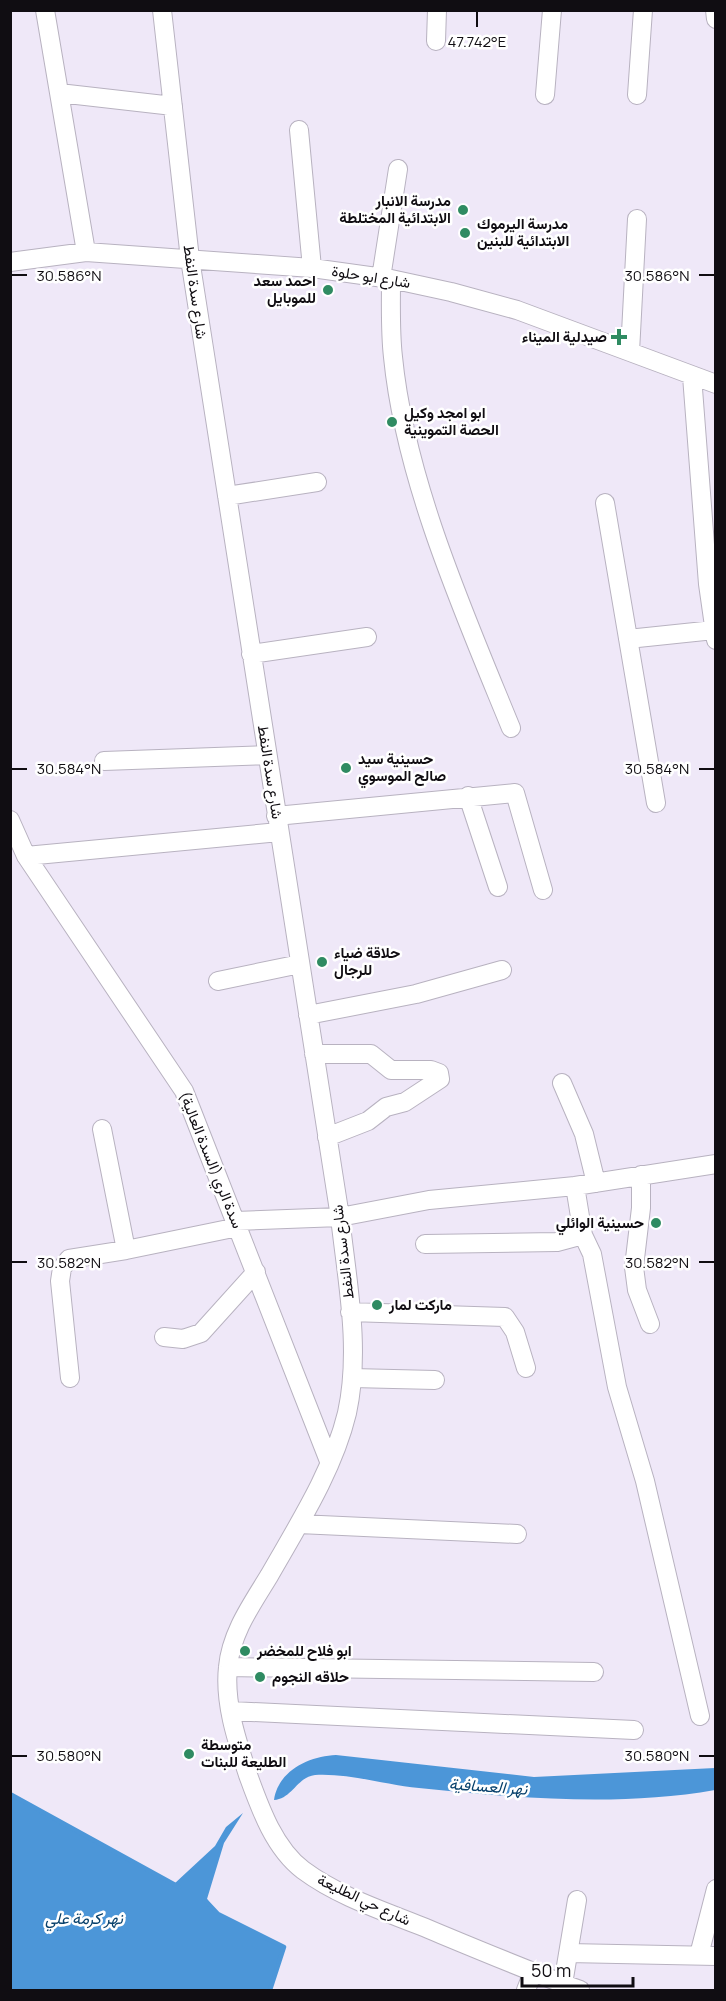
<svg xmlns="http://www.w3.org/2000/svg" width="726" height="2001" viewBox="0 0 726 2001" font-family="Manrope,Vazirmatn,sans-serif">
<rect width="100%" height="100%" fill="#efe8f8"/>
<path fill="#4c96d8" d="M336,1755l198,22 181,-9v22c-96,17 -199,8 -296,-2 -33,-3 -70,-15 -104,-13 -18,2 -23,24 -41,25 4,-29 35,-44 62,-45z
M11,1794l163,90 41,-38 11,-19 17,-14 -19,30 -17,56 11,15 66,33 -14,43h-259z"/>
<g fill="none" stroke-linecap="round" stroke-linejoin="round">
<path stroke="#4c96d8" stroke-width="4.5" d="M10,1794l169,93
M203,1898l15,16 66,33 -14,43"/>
<defs>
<path id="street" d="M45,10l41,242
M162,10l28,249 150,958c7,64 21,132 7,196 -14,58 -49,112 -78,163 -17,28 -38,57 -41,91 -4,36 9,74 20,108 12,33 26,73 55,95 35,26 78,40 118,56 53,22 105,44 159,64
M715,10l1,9
M436,41l1,-31
M59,93l114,13
M545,95l7,-85
M637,95l6,-85
M299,130l13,138
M10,262l76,-10 226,16 79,11 60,13 66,18 199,74
M381,278l17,-109
M391,279c0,26 -1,52 2,78 12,123 71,256 118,371
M630,352l7,-133
M692,376l16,208 8,56
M227,496l90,-14
M605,503l51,300
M628,639l86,-9
M251,654l116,-17
M104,761l163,-6
M468,796l30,91
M276,816l239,-23 28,97
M10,820l16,36 158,235 145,370
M26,856l253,-24
M218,981l82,-17
M308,1015l108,-21 86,-24
M314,1054h57l20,16h40l8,3 1,6 -35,23 -19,5 -18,14 -41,16
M562,1083l22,51 12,49
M102,1129l24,121
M641,1175v33l-7,59 3,23 13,34
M575,1186l8,49 9,19 25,133 28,94 55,235
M235,1221l105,-4 89,-17 146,-14 141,-22
M425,1244l132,-2 26,-7
M350,1312l155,5 10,15 11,36
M164,1337l19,2 18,-6 55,-61
M70,1378l-10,-97 2,-13 7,-9 57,-9 112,-23
M352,1378l83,2
M299,1524l218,10
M228,1667l366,5
M231,1711l403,19
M568,1953l148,3
M699,1955l17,-66
M563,1984l14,-84
M526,1990l7,-18"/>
</defs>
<use href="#street" stroke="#b8b2c0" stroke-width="20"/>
<use href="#street" stroke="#fff" stroke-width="18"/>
</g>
<path fill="none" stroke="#100d12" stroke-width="2" d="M477,12v15M12,275h15M699,275h15M12,769h15M699,769h15M12,1262h15M699,1262h15M12,1756h15M699,1756h15"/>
<g fill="#2f8b62" stroke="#fff" stroke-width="2">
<circle cx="463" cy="210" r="6"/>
<circle cx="465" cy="233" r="6"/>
<circle cx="328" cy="290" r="6"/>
<path d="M616 328h6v6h6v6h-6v6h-6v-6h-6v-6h6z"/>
<circle cx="392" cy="422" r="6"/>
<circle cx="346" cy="768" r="6"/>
<circle cx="322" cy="962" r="6"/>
<circle cx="656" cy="1223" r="6"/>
<circle cx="377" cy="1305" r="6"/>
<circle cx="245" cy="1651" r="6"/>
<circle cx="260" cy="1677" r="6"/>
<circle cx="189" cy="1754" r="6"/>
</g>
<g text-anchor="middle" stroke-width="5" stroke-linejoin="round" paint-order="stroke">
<g font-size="15" font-weight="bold" fill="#100d12" stroke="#fff" text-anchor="start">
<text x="451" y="206" text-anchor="end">مدرسة الانبار<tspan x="451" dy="17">الابتدائية المختلطة</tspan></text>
<text x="477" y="229">مدرسة اليرموك<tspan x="477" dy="17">الابتدائية للبنين</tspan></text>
<text x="316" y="286" text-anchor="end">احمد سعد<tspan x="316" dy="17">للموبايل</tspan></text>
<text x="607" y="342" text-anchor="end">صيدلية الميناء</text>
<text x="404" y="418">ابو امجد وكيل<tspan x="404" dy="17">الحصة التموينية</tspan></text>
<text x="358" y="764">حسينية سيد<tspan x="358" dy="17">صالح الموسوي</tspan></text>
<text x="334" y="958">حلاقة ضياء<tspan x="334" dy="17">للرجال</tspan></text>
<text x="644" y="1228" text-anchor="end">حسينية الوائلي</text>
<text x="389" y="1310">ماركت لمار</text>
<text x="257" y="1656">ابو فلاح للمخضر</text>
<text x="272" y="1682">حلاقه النجوم</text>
<text x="201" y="1750">متوسطة<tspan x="201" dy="17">الطليعة للبنات</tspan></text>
</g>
<g font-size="15" fill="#100d12" stroke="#fff">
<text transform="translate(371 277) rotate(9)" y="5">شارع ابو حلوة</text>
<text transform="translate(195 292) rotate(82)" y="5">شارع سدة النفط</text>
<text transform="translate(270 772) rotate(81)" y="5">شارع سدة النفط</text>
<text transform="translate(211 1160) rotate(68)" y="5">سدة الري (السدة العالية)</text>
<text transform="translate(343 1252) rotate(-97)" y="5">شارع سدة النفط</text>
<text transform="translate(364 1900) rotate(25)" y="5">شارع حي الطليعة</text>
</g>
<g font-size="16" font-style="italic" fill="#08416c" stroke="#fff">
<text transform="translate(488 1786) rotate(4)" y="6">نهر العسافية</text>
<text x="84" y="1924">نهر كرمة علي</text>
</g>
</g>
<g font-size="15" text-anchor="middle" fill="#100d12" stroke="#fff" stroke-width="5" stroke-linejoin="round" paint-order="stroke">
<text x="477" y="47">47.742°E</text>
<text x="69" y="281">30.586°N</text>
<text x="657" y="281">30.586°N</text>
<text x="69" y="774">30.584°N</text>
<text x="657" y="774">30.584°N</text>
<text x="69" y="1268">30.582°N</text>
<text x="657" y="1268">30.582°N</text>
<text x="69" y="1761">30.580°N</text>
<text x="657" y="1761">30.580°N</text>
</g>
<rect width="726" height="2001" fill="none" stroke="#100d12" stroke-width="24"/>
<path d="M522 1977v9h111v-9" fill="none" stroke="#100d12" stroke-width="3"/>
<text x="531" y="1977" font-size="18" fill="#100d12" stroke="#ffffff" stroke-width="4.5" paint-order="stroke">50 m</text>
</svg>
